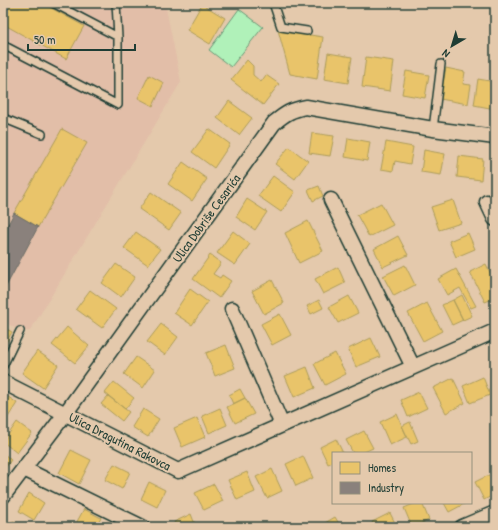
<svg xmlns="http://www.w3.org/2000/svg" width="498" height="530" viewBox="0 0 498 530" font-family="'Patrick Hand',sans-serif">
<rect width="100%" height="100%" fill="#e4c9ac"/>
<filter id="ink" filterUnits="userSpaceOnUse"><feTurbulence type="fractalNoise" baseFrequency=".025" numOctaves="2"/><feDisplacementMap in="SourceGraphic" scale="8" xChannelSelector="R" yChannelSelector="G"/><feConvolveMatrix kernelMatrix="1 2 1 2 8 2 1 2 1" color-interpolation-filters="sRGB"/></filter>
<g filter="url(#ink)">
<path fill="#e2bea8" d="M3,3h162l16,79 -151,249h-10l-17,-10z"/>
<path fill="#b0f1b9" stroke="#689776" d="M239,9l24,18 -32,40 -22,-17z"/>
<path fill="#e9c46a" stroke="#ac9c5a" d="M3,3h39l42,23 -18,33 -63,-35z
M202,4l23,14 -15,26 -23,-14z
M278,30l45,7 -6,42 -27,-5z
M328,53l24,4 -4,26 -24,-4z
M366,57l28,4 -4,30 -28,-4z
M247,60l6,6v9l8,7 5,-7 13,9 -16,21 -32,-25z
M446,68l19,4 -2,12 8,1 -3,19 -28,-5z
M406,71l23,4 -4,23 -23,-4z
M149,75l15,8 -11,23 -15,-8z
M478,79l17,3v27l-21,-4z
M229,101l23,17 -13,17 -22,-17z
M62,129l25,14 -49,84 -24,-14z
M209,129l21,15 -16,24 -22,-16z
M312,133l22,3 -4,20 -21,-3z
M348,138l22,4 -3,19 -22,-4z
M386,142l27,5 -3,17 -15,-3 -2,10 -12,-2z
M289,147l19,14 -13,18 -20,-15z
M424,150l21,4 -4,21 -20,-3z
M459,156l24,3 -2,21 -24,-3z
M183,162l24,17 -15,22 -24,-17z
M495,168v18l-3,-1z
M273,176l22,16 -14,20 -23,-16z
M319,186l4,10 -10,5 -5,-11z
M151,192l30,21 -12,17 -30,-21z
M247,199l20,13 -12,18 -19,-13z
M453,200l8,23 -22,7 -8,-23z
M381,203l12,22 -24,12 -12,-22z
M308,221l15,30 -24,12 -14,-30z
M233,231l17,13 -15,21 -18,-12z
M136,232l24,17 -12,16 -24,-17z
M468,233l7,16 -19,8 -7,-16z
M398,236l10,19 -25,12 -9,-18z
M210,255l11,8 -8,11 7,4 2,-3 9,6 -12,17 -26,-19z
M116,264l19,13 -14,20 -19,-14z
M486,264l9,19v15l-10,4 -15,-30z
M405,265l10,20 -21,11 -11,-20z
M338,267l7,16 -22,11 -8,-15z
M456,269l20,37 -5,2 -11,-20 -13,7 -9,-16z
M272,280l12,23 -20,11 -12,-23z
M190,289l18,13 -16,23 -18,-12z
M90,290l26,19 -14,19 -26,-19z
M462,295l10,21 -9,4 -10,-20z
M349,296l9,17 -20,10 -9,-16z
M319,300l4,8 -12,6 -4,-8z
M453,300l10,20 -11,5 -10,-20z
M427,303l15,28 -19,10 -15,-28z
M280,314l11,21 -19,10 -11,-21z
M161,324l17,13 -13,18 -18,-13z
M3,327l9,5 -9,16z
M67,327l22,19 -14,17 -23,-18z
M371,338l9,19 -24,10 -8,-18z
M226,345l9,23 -20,8 -9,-23z
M37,351l21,14 -15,23 -21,-15z
M335,353l11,21 -21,11 -11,-21z
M136,357l19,13 -12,18 -19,-14z
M307,367l8,21 -21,9 -9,-21z
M495,370v14l-5,-11z
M483,377l7,18 -20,8 -7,-17z
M453,378l12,25 -19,10 -13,-25z
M114,382l20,16 -9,11 -20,-16z
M240,389l5,9 -12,6 -4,-9z
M419,392l8,16 -19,9 -7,-17z
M4,394l13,9 -12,19 -2,-1z
M108,396l21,16 -7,9 -21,-17z
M245,398l9,16 -19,9 -8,-16z
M220,408l7,17 -18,8 -7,-17z
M143,409l16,10 -11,18 -16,-10z
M397,414l10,23 -17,8 -10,-23z
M197,418l8,19 -23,10 -8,-19z
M17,422l15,11 -15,20 -14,-11z
M410,422l8,19 -7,3 -9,-18z
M364,431l9,17 -11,5h-9l-7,-13z
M336,439l7,14h-10v9l-5,2 -8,-17z
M71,450l20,10 -12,24 -20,-11z
M3,453l8,7 -8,11z
M303,456l10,22 -17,8 -10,-22z
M114,464l16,8 -8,17 -17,-9z
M272,469l10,22 -15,7 -11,-21z
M247,472l8,20 -18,8 -9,-20z
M491,474l4,9v11l-11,6 -9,-18z
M149,482l16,8 -8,17 -16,-8z
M214,484l9,17 -19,9 -9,-17z
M29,493l15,10 -10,17 -15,-9z
M416,503h6l7,17 -17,7 -8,-19z
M444,503h20v1l-15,8z
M84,509l17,9 -5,9h-22z
M390,513l7,14h-23l-2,-5z
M191,514l5,13h-20l-2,-5z
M335,517l6,10h-13l-3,-4z
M13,521l9,6h-14z"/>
<path fill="#8a817c" stroke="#6a6d66" d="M14,213l24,14 -35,65v-58z"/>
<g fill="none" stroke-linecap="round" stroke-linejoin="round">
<defs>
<path id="lane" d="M53,3l65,34
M273,3l8,24 26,4
M3,45l115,60v-68l-2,-34
M3,118l39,16
M433,129l8,-65
M3,366l17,-35"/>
<path id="street" d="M331,200l82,167
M487,202l8,17
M232,309l50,116
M3,382l175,89 317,-140
M24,469l118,58
M3,496l62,-82 209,-291c12,-10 17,-13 32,-16l127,22 62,8
M462,527l33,-14"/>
</defs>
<use href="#lane" stroke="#1f3d34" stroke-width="10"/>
<use href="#street" stroke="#1f3d34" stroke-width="17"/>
<use href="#lane" stroke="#e4c9ac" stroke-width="7"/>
<use href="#street" stroke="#e4c9ac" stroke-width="14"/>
</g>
</g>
<g text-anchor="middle" stroke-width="4" stroke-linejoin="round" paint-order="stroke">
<g font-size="13" fill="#1f3d34" stroke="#e4c9ac">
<text transform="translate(206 218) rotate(-54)" y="5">Ulica Dobriše Cesarića</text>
<text transform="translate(120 441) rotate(27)" y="5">Ulica Dragutina Rakovca</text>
</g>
</g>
<rect width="498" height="530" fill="none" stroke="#e4c9ac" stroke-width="16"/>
<rect x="8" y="8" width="482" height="514" fill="none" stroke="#1f3d34" stroke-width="1.5" filter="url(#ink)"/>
<rect x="332" y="452" width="140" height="52" fill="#e4c9ac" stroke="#95917c"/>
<rect x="340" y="462" width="20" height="12" fill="#e9c46a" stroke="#95917c"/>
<text x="368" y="472" font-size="12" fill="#1f3d34">Homes</text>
<rect x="340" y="482" width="20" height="12" fill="#8a817c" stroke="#95917c"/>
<text x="368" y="492" font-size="12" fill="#1f3d34">Industry</text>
<g transform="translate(452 46) rotate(218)" stroke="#e4c9ac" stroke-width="3" paint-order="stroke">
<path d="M0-3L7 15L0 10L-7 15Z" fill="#1f3d34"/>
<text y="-6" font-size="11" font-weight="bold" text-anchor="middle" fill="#1f3d34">N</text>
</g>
<path d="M28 44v6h107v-6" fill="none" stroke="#1f3d34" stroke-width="2"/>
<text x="34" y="44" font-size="12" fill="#1f3d34" stroke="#e4c9ac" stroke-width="3" paint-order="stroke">50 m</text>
</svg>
